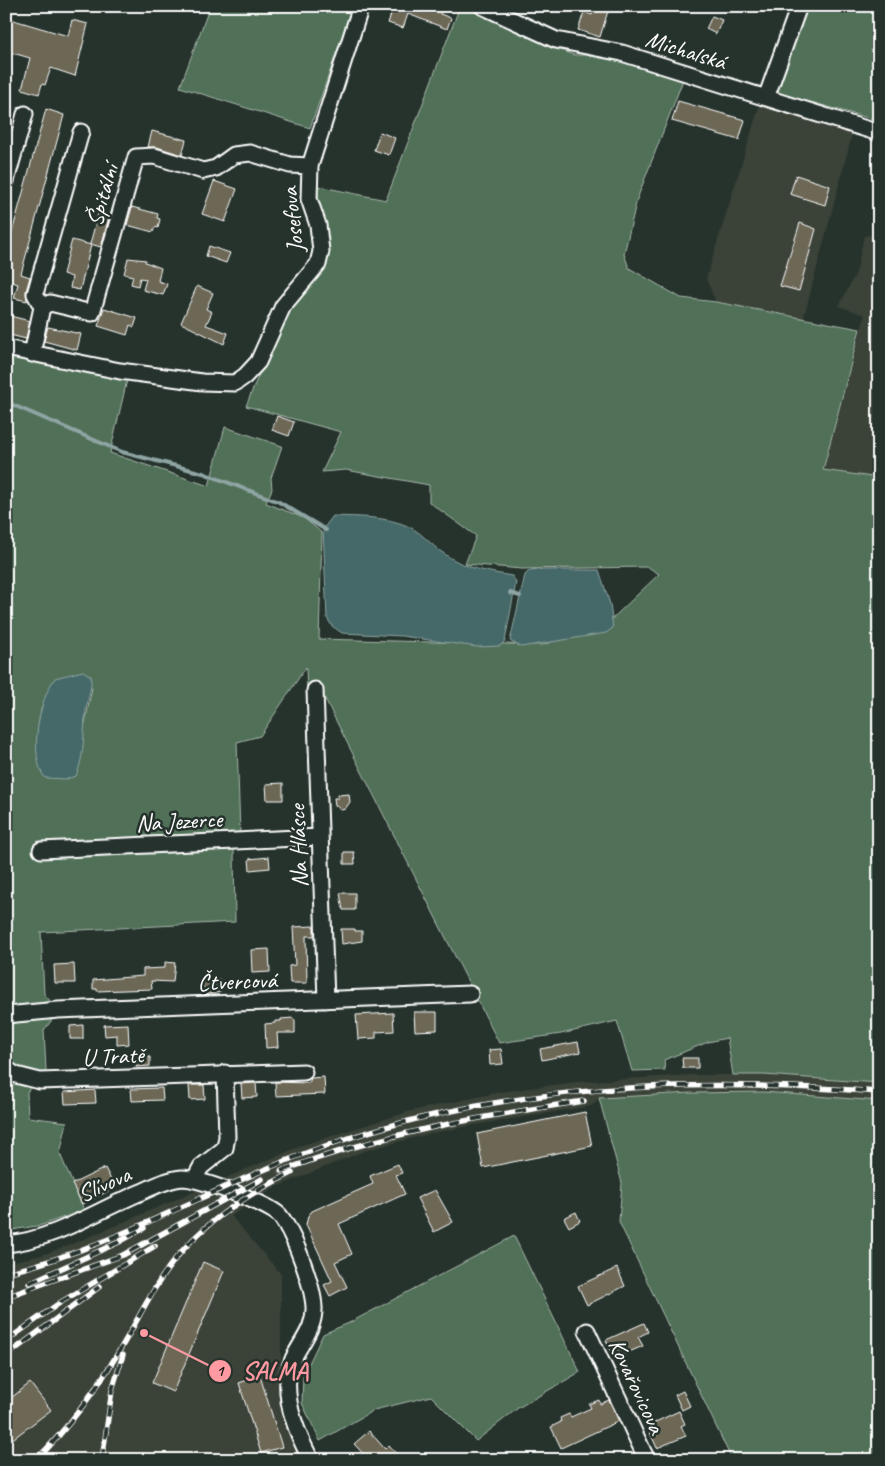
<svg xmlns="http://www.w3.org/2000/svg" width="885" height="1466" viewBox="0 0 885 1466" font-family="Caveat,sans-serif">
<rect width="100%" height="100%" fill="#26332d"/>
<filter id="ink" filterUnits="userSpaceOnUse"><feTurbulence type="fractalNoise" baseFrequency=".02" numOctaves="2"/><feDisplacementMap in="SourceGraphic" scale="10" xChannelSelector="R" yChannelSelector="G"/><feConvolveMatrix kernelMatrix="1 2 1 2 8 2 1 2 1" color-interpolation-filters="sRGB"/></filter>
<g filter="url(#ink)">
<path fill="#3b4339" d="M760,104l93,27 -50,189 -87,-18 -10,-23z
M879,234v244l-56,-8 42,-155 -26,-9 17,-33 8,-37z
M691,1075h73l115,8v18l-115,-9 -72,1 -93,5 -8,8 -111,18 -52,10 -64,17 -88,36 -45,29 50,58v131l17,55h-292v-197l36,-8 35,-13 226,-97 108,-34 90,-19 75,-10z"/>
<path fill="#517059" stroke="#a8b8ac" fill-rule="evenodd" d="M210,6h143l-43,122 -130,-41z
M460,6h7l60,30 47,19h30l79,25 -46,119 -13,55 5,14 52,30 35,4 144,27 -37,141 56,8v605l-115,-8h-31l-6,-37 -19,4 -44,18 1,10 -33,1 -15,-50 -56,13 -62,9 -178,-352 -14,2 -1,-26 -46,69 -23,6 3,92 -6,16 1,72 -194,10 3,62 8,9v17l-8,10 2,40 -19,22 1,25 39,5 -7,32 24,56 -42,15 -36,6v-874l121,23 -17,73 99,33 16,-59 57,19 -11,32 1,11 -6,14 38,15 18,15 -3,106 224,6 70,-27 46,-44 -11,-7 -126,2 -57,-5 11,-28 -47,-34v-17l-83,-15 -24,2 19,-40 -95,-26 39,-96 39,-49 -7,-75 69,14zM92,688l-9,45 -43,-22z
M802,6h77v115l-108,-30z
M764,1092l115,9v359h-147l-113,-238 3,-39 -23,-85 93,-5z
M514,1236l66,136 -62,36 -42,33 -45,-45 -57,14 -54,31 -18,-38 1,-27 20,-42 26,-11z"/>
<path fill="#446967" stroke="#8fa5a4" d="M333,516c26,1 53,0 77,11 13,7 21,18 33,26 20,15 45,19 69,23l4,6 -11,59 -5,5 -23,1 -75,-11 -60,-3 -10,-7 -5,-8 -4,-89z
M543,570h56l11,34 3,24 -7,5 -85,14 -11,-6 15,-66 4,-4z
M83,671l8,5c1,12 -3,22 -5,34 -3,22 -1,45 -10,66l-10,3 -21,-1c-17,-22 -6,-79 10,-100z"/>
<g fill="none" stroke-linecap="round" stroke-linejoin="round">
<path stroke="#8fa5a4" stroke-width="4" d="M6,402l116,50 81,21 76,29 47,28
M510,593l10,3"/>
</g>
<path fill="#6d6856" stroke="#fff" d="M390,6h46l5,4 -1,4 11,4 -4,11 -39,-15 -5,14 -15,-5 5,-15z
M595,7l13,4 -8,26 -22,-7 6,-18 8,3z
M712,16l10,4 -6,14 -10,-5z
M10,19l58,17 4,-16 16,4 -13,52 -24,-8 -6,17 -3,-1 -3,10 -17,-5 8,-31 -24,-7v-18z
M678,101l67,19 -6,20 -67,-19z
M46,109l18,6 -43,159 9,3 -4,14 1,10 -13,-3 4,-14 -12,-4v-26z
M152,131l34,9 -4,15 -25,-8h-9z
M380,132l15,6 -6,17 -15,-5z
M796,175l34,11 -5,19 -35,-11z
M214,181l23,8 -12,33 -23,-8z
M132,207l26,7 -1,4 3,1 -2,9 -3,-1 -2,5 -26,-7z
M98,214l11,3 -8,30 -11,-3z
M800,223l16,6 -17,62 -19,-5z
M72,240l19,5 -11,45 -10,-2 2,-11 -9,-3z
M209,246l21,7 -4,10 -20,-7z
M128,258l18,2 -1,2 16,6 -3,13 9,3 -4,11 -20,-5 3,-11 -6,-1 -2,8 -7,-2 2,-8 -9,-2z
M197,286l16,7 -7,16 6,3 -6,13 22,8 -4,11 -43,-21z
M104,308l33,10 -3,9 -4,-2 -3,10 -29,-9z
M6,315l24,6 -4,18 -20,-5z
M48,327l33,7 -4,16 -33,-9z
M277,416l17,6 -5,14 -17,-6z
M283,783v17h-16l-1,-16z
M349,794l1,8 -5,7 -4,1 -6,-5 -1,-7h4v-3z
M344,852h10l1,12h-11z
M269,857l1,11 -20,2 -1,-11z
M340,893h15v17h-12z
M314,926v10h-8l1,47h-17l-1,-17 6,-1 -2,-38z
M341,929h14v2h7v10l-20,3z
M269,949l1,23 -18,1 -1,-23z
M165,962l10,1 -2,19 -22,-1 1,8 -55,2v-2h-4v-9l50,-4v-7l22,-1z
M74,964l1,19h-20l-1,-18z
M220,980v12l-17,3v-14z
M414,1012h23v18l-22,1z
M393,1013l1,18 -18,1v6l-18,1 -2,-24z
M293,1018l2,3v12h-18l1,14 -12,1 -1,-24 10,-1v-2h6v-2z
M128,1024l1,20 -12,1v-10l-12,1 -1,-11z
M83,1025v14h-13v-13z
M578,1042l2,10 -38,8 -2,-11z
M501,1049l2,15 -13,1 -1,-15z
M136,1057h14v9l-14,1z
M682,1058h16v10h-15z
M324,1077l1,17 -49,2 -1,-14 34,1 2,-5z
M256,1083l1,14 -15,1 -1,-14z
M189,1085h15l1,14 -15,1z
M162,1088l1,12 -31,1 -1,-12z
M95,1090l1,13 -31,1 -1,-12z
M585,1112l7,34 -109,22 -6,-34z
M398,1164l4,9 -6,2 9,19 -66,30 13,30 -17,8 12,25 -17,9 -6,-11 8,-4 -26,-56 2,-9 4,-5 61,-27 -3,-8z
M105,1168l10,20 -33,16 -10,-20z
M435,1190l18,32 -19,10 -17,-34z
M576,1212l4,9 -11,6 -5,-9z
M203,1262l21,9 -51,121 -21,-9z
M617,1268l8,18 -38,19 -9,-19z
M644,1323l4,9 -10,5 5,9 -28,12 -9,-18z
M260,1376l22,71 -21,6 -22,-70z
M30,1383l21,27 -45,34v-42z
M683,1391l7,15 -8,4 -7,-15z
M599,1400l1,4 9,-4 10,21 -58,27 -10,-21 10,-5 -1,-4 9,-4 2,3 20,-9 -2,-4z
M679,1411l6,13 -4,2 5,10 -29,12 -10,-22z
M369,1431l16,18 4,-4 14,15h-34l-15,-16z"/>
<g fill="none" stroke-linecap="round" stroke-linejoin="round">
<defs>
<path id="minor" d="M482,6l74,34 66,13 257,80
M766,98l33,-92
M6,181l19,-67
M42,307l8,-4 42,10 44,-156 18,-1 49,15 13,-3 18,-13 16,-2 40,12 20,1
M6,348l114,23 82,11 33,1 10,-7 13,-14 25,-56 35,-42 3,-13 -3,-26 -9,-26 1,-33 51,-160
M32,354l10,-47 -7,-13 46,-162
M315,690l11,310
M41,850l279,-13
M6,1015l52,-5 412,-16
M6,1069l10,6 24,6 264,-9
M194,1180l7,-13 24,-19 2,-11 -2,-64
M6,1244c47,-4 91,-33 133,-51 14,-6 28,-14 43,-15 16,0 88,26 98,38 14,17 33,70 34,91 1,21 -13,35 -21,52 -14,31 3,73 18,101
M587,1331l60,129"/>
</defs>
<use href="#minor" stroke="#fff" stroke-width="19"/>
<use href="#minor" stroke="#26332d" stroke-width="15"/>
<defs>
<path id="rail" d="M281,1171c102,-38 196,-54 303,-70
M6,1273c114,-27 215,-92 325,-129 179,-61 361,-66 548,-52
M29,1283l90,-41 25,-14
M6,1297l117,-42 139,-76
M6,1341l55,-39 94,-56
M6,1356l93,-69
M36,1460c34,-34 61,-71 85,-112 18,-30 33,-63 55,-90 30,-37 73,-65 116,-85
M102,1460l10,-70 11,-35"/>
</defs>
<use href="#rail" stroke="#fff" stroke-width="5.5"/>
<use href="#rail" stroke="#26332d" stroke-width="4" stroke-dasharray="11" stroke-linecap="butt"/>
</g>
</g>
<g text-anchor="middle" stroke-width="5" stroke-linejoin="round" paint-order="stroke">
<g font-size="24" fill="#fff" stroke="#26332d">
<text transform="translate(686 50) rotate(17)" y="8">Michalská</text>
<text transform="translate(102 195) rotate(-74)" y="8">Špitální</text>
<text transform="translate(292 220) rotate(-96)" y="8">Josefova</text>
<text transform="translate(179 821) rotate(-3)" y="8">Na Jezerce</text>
<text transform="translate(298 846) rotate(-92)" y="8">Na Hlásce</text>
<text transform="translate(237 981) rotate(-2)" y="8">Čtvercová</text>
<text transform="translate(113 1056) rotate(-3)" y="8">U Tratě</text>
<text transform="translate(104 1184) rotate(-24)" y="8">Slívova</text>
<text transform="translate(637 1386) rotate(65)" y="8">Kovařovicova</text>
</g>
</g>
<path fill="none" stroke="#ff9aa2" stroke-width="2" d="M144 1333L220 1371"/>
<g fill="#ff9aa2" stroke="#26332d" stroke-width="2">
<circle cx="144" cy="1333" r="5"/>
<circle cx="220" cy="1371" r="12"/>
</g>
<g font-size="15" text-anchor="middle" font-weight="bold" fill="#111">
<text x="220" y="1376">1</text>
</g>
<g font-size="25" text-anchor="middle" font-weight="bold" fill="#ff9aa2" stroke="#26332d" stroke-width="5" stroke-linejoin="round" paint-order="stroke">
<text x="275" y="1379">SALMA</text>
</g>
<rect width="885" height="1466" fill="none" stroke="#26332d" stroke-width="25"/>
<rect x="12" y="12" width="860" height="1441" fill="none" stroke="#fff" stroke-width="2" filter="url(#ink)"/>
</svg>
